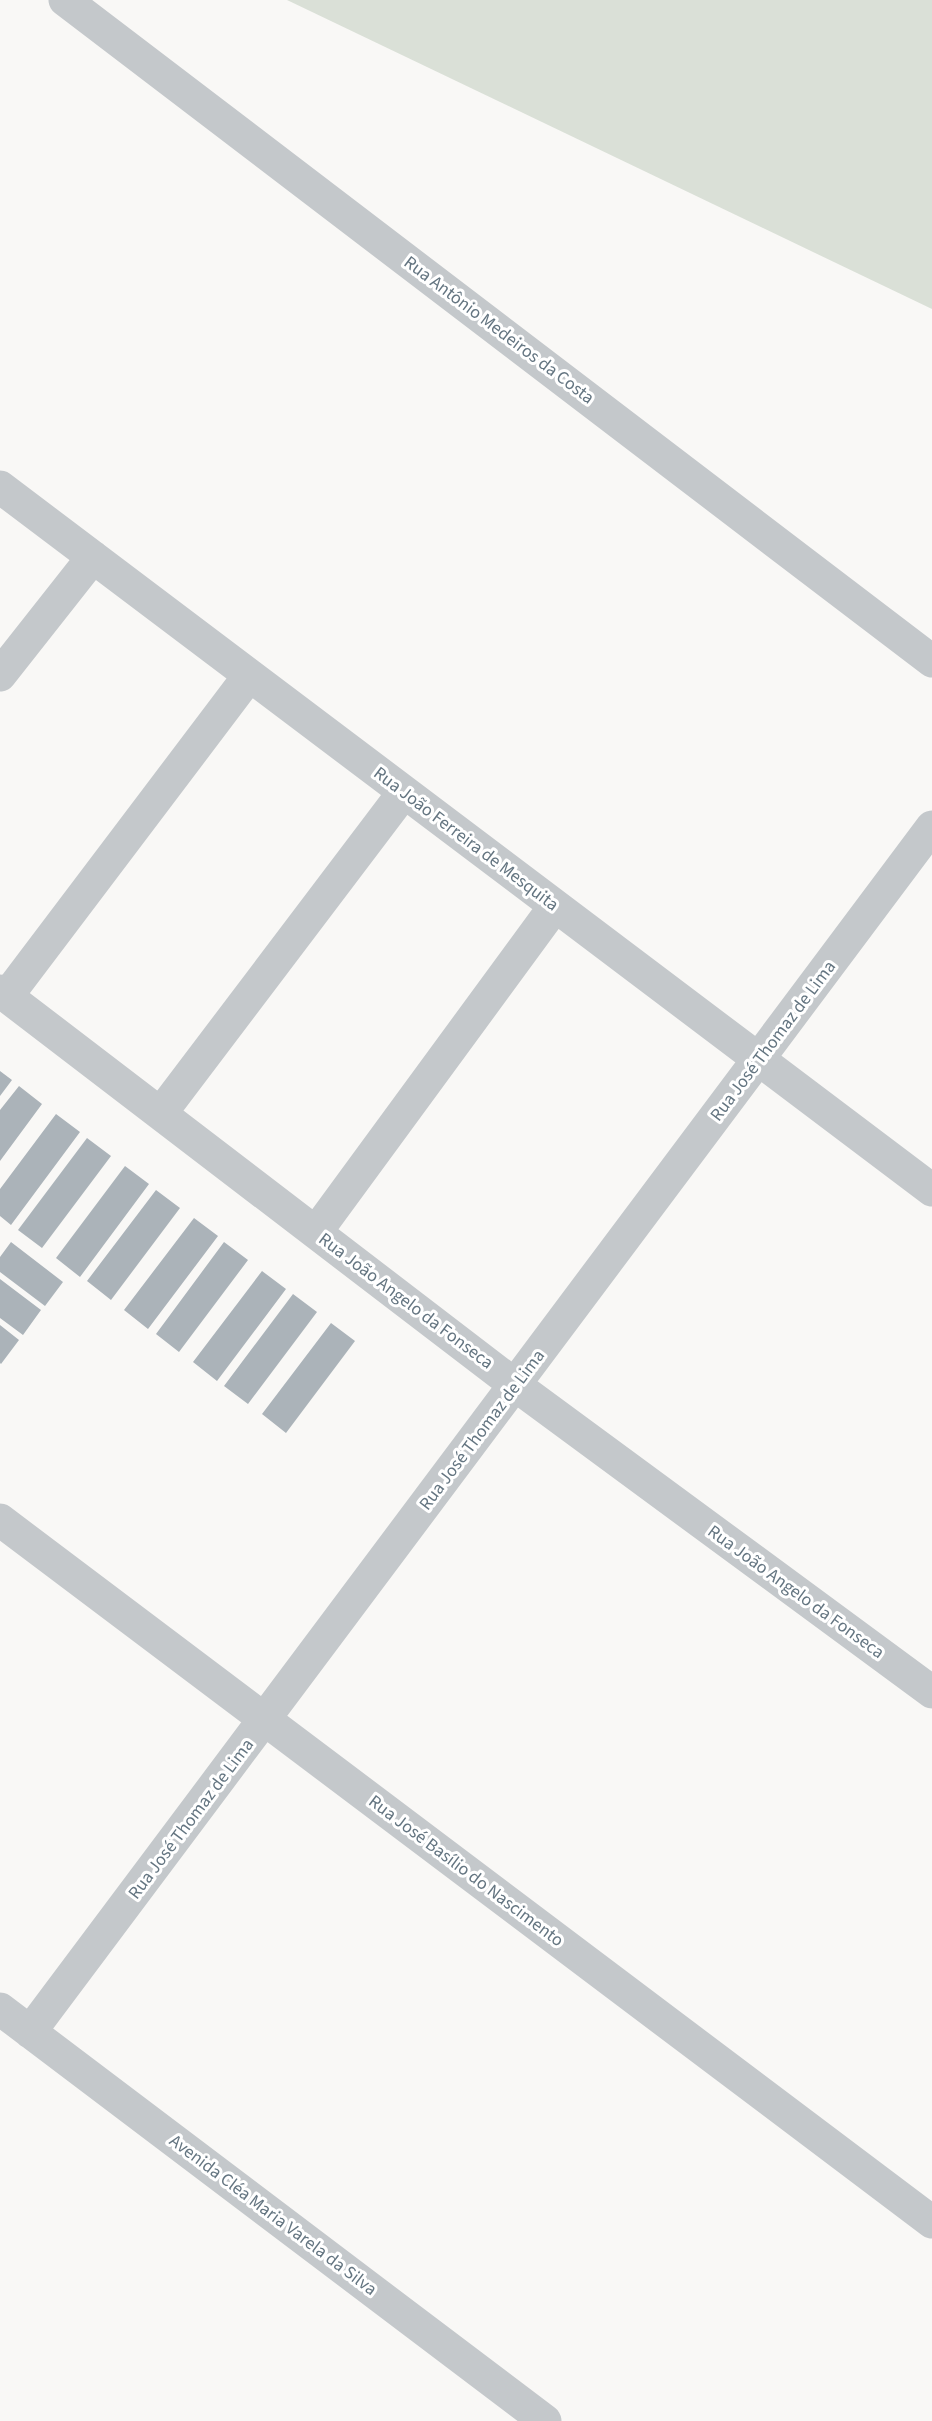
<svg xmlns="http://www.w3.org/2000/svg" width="932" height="2421" font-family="'Source Sans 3',sans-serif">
<rect width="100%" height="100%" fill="#f9f8f6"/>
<path fill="#dae0d7" d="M 287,0 L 932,0 L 932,309 Z"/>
<path fill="#abb3b9" d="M 0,1071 L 12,1080 L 0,1096 Z
M 19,1086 L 42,1104 L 0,1161 L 0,1110 Z
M 56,1114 L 80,1132 L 11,1225 L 0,1216 L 0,1189 Z
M 87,1138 L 111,1156 L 42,1248 L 18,1230 Z
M 125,1166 L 149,1184 L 80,1277 L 56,1258 Z
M 156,1190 L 180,1208 L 111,1300 L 87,1281 Z
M 194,1218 L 218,1236 L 148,1329 L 124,1310 Z
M 11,1242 L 63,1282 L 45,1306 L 0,1272 L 0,1257 Z
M 224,1242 L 248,1260 L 179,1352 L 156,1334 Z
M 262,1271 L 286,1289 L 217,1381 L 193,1362 Z
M 0,1279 L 41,1310 L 23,1335 L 0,1318 Z
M 293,1294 L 317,1312 L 248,1404 L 224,1386 Z
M 331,1323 L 355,1341 L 286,1433 L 262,1414 Z
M 0,1325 L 19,1340 L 1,1364 L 0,1363 Z"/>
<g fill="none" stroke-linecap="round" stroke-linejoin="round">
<path stroke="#c4c8cb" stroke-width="33" d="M 65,0 L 932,661
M 0,487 L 932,1190
M 0,675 L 93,557
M 0,991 L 515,1385 L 932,1692
M 7,996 L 249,676
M 161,1113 L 404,792
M 316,1232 L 555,906
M 0,1520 L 932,2222
M 0,2009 L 545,2421
M 30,2032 L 932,827"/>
</g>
<g text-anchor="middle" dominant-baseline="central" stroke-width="6" stroke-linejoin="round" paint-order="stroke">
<g font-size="18" fill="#647581" stroke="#fff">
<text transform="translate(499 330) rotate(37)">Rua Antônio Medeiros da Costa</text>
<text transform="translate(466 839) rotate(37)">Rua João Ferreira de Mesquita</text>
<text transform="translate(773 1041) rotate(-53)">Rua José Thomaz de Lima</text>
<text transform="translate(406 1301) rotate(37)">Rua João Angelo da Fonseca</text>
<text transform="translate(482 1430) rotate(-53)">Rua José Thomaz de Lima</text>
<text transform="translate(796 1592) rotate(36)">Rua João Angelo da Fonseca</text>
<text transform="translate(191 1819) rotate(-53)">Rua José Thomaz de Lima</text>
<text transform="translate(466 1871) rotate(37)">Rua José Basílio do Nascimento</text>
<text transform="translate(273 2215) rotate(37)">Avenida Cléa Maria Varela da Silva</text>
</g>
</g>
</svg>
